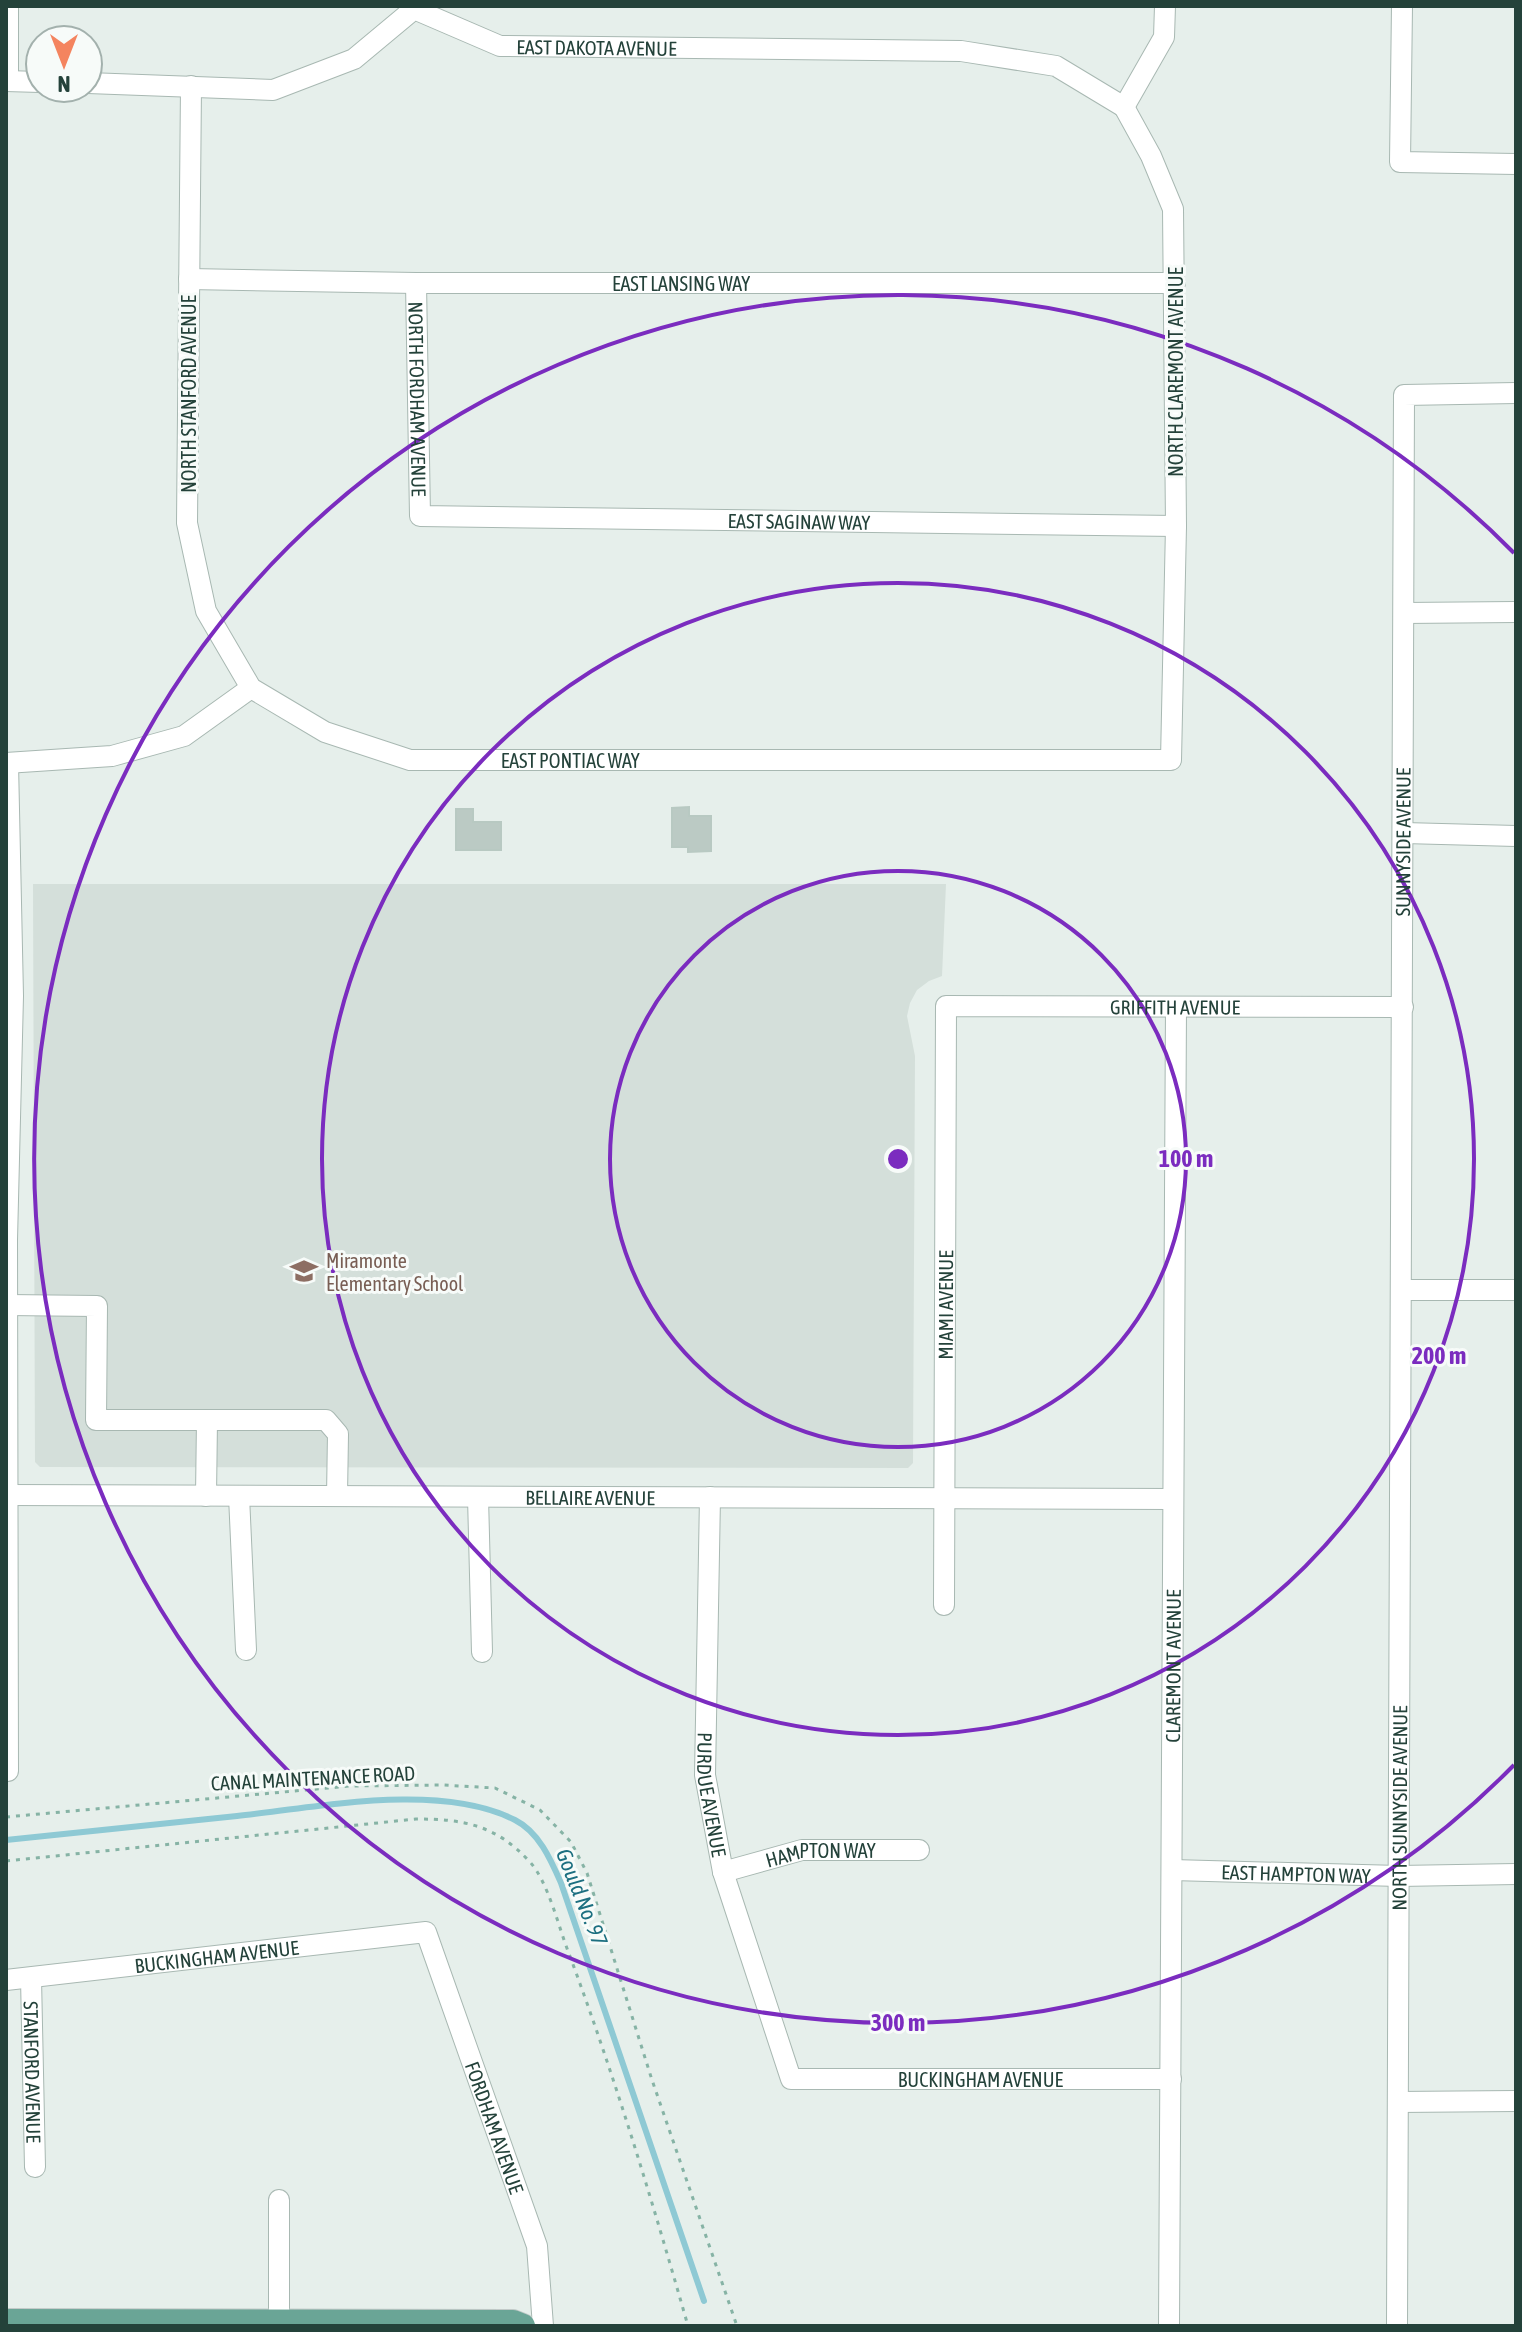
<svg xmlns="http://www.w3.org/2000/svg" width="1522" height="2332" font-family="'Asap Condensed',sans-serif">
<rect width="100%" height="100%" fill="#e6efeb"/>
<path fill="#d4dfda" d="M 33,884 L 946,884 L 942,976 L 929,981 L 917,990 L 910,1003 L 907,1016 L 915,1056 L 913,1463 L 908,1468 L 40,1467 L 35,1462 Z"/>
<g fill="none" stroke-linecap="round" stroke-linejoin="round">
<path stroke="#8ec9d4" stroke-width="6" d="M 6,1840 C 83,1832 160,1824 237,1816 C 319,1807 440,1782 515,1820 C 539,1832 551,1860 561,1883 L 704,2301"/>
</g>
<path fill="#bbcac4" stroke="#b8c9c2" stroke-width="2" d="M 689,807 L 689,816 L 711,816 L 711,851 L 688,852 L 688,847 L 672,847 L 672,808 Z
M 456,809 L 473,809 L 473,822 L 501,822 L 501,850 L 456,850 Z"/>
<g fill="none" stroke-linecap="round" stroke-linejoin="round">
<g stroke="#a8b8b2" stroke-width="22">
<g id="minor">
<path d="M 8,6 L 8,81"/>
<path d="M 1402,6 L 1400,162 L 1516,164"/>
<path d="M 6,81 L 40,82"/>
<path id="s1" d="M 88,83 L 273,90 L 354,59 L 414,9 L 500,46 L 961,51 L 1056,66 L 1124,107"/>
<path id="s2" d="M 191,86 L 187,523 L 206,611 L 251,688 L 325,732 L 410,760 L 1171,760 L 1176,526 L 1173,209 L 1151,156 L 1124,107"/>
<path d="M 1124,107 L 1164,37 L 1165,6"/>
<path id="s3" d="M 189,279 L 416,283 L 1175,283"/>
<path id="s4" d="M 416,283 L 420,516 L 1176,526"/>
<path d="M 1404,613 L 1516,612"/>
<path d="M 6,763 L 112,756 L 184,736 L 251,688"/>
<path d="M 8,763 L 13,996 L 7,1240 L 8,1771"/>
<path d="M 1404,833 L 1516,836"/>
<path d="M 1403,1290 L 1516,1290"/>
<path d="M 7,1305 L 97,1306 L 96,1420 L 326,1420 L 338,1434 L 337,1496"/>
<path id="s5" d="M 6,1495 L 1173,1499"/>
<path d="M 206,1496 L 207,1420"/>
<path d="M 239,1496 L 246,1650"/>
<path d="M 478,1497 L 482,1652"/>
<path id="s6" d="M 710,1497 L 705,1775 L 723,1872 L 791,2079 L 1171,2079"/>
<path id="s7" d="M 944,1605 L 946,1006 L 1403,1007"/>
<path id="s8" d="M 1172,1870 L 1399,1876 L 1516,1874"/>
<path id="s9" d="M 723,1872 L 802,1850 L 919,1850"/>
<path id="s10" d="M 31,1978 L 35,2167"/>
<path id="s11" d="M 6,1980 L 426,1932 L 537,2246 L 543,2326"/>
<path d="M 1398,2102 L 1516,2101"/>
<path d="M 279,2321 L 279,2200"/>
<path id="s12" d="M 1169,2326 L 1176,1007"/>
<path id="s13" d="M 1397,2326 L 1404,395 L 1516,393"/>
</g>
</g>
<g stroke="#c2cac8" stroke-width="26">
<path id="major" d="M 6,2321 L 513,2322 L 523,2326"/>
</g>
<path stroke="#86b3a5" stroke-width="3" stroke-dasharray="4 6" stroke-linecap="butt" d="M 6,1817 L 350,1786 L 443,1785 L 495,1788 L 540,1810 L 571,1842 L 587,1873 L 652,2080 L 737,2326
M 6,1861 L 416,1819 C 464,1819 496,1825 530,1862 C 548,1882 558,1925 568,1951 C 614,2074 652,2200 688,2326"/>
<use href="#minor" stroke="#fff" stroke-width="20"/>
<use href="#major" stroke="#6aa596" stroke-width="24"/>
</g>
<g fill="none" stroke="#7b2cbf" stroke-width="4">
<circle cx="898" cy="1159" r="288"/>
<circle cx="898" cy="1159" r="576"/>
<path d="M1514 1765A864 864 0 1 1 1514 553"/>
</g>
<defs>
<g id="school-bare" transform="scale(2.16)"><path d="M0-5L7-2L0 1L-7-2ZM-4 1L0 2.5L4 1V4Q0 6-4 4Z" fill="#8d6e63" stroke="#f7fbf9" stroke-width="2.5" paint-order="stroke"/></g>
</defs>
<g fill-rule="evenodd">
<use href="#school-bare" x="304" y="1271"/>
</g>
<g text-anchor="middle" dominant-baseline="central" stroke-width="6" stroke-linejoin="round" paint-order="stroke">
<g font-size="20" fill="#24423a" stroke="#f7fbf9">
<text stroke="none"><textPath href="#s1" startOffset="540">EAST DAKOTA AVENUE</textPath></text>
<text stroke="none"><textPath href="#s3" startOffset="492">EAST LANSING WAY</textPath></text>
<text transform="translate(1175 372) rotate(-90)">NORTH CLAREMONT AVENUE</text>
<text transform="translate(188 394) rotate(-90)">NORTH STANFORD AVENUE</text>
<text stroke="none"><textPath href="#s4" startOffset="116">NORTH FORDHAM AVENUE</textPath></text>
<text stroke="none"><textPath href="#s4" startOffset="612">EAST SAGINAW WAY</textPath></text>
<text stroke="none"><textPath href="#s2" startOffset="952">EAST PONTIAC WAY</textPath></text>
<text stroke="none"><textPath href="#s13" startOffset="1484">SUNNYSIDE AVENUE</textPath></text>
<text stroke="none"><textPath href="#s7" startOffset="828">GRIFFITH AVENUE</textPath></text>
<text stroke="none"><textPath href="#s7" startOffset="300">MIAMI AVENUE</textPath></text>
<text stroke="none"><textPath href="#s5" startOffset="584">BELLAIRE AVENUE</textPath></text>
<text stroke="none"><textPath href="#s12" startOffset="660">CLAREMONT AVENUE</textPath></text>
<text transform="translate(313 1778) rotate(-3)">CANAL MAINTENANCE ROAD</text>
<text stroke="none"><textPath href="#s6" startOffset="298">PURDUE AVENUE</textPath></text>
<text stroke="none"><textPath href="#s13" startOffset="518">NORTH SUNNYSIDE AVENUE</textPath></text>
<text stroke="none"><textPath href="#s9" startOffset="100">HAMPTON WAY</textPath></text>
<text stroke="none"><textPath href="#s8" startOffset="124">EAST HAMPTON WAY</textPath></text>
<text stroke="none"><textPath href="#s11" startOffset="212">BUCKINGHAM AVENUE</textPath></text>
<text stroke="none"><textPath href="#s10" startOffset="94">STANFORD AVENUE</textPath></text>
<text stroke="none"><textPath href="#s6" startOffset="784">BUCKINGHAM AVENUE</textPath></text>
<text stroke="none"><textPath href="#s11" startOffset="630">FORDHAM AVENUE</textPath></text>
</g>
<g font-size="20" fill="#785e54" stroke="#f7fbf9" text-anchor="start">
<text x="326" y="1260">Miramonte<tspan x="326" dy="23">Elementary School</tspan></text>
</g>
<g font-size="22" font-style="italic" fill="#1c6f80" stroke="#f7fbf9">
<text transform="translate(582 1897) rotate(68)">Gould No. 97</text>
</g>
</g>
<circle cx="898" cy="1159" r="12" fill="#7b2cbf" stroke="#f7fbf9" stroke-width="4"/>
<g font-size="24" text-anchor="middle" font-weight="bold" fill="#7b2cbf" stroke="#f7fbf9" stroke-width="6" stroke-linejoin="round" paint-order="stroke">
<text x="1186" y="1167">100 m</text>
<text x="1439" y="1364">200 m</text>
<text x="898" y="2031">300 m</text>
</g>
<rect width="1522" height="2332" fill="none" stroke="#24423a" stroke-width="16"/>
<g transform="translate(64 64) rotate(180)"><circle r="38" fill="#f7fbf9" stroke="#a3b1ad" stroke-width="2"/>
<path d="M0-6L14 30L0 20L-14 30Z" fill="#f4845f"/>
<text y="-12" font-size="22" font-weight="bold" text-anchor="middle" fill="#24423a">N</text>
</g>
</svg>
